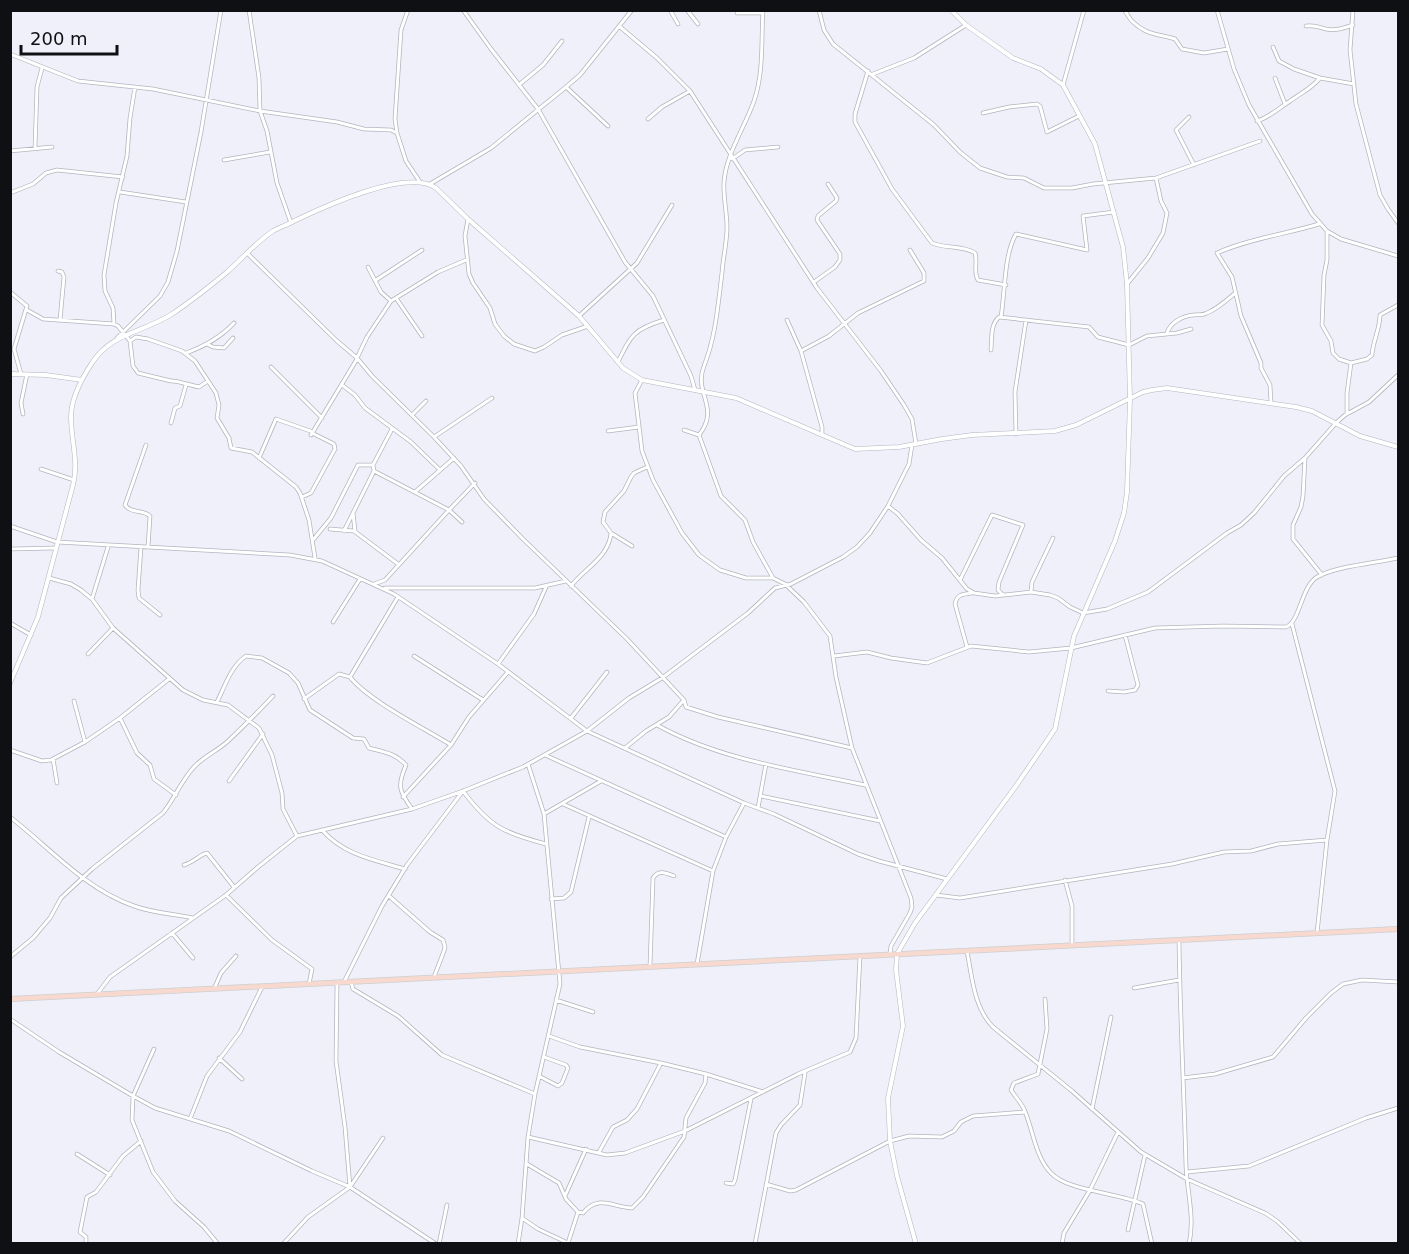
<svg xmlns="http://www.w3.org/2000/svg" width="1409" height="1254" font-family="'DejaVu Sans',sans-serif">
<rect width="100%" height="100%" fill="#eff0fa"/>
<g fill="none" stroke-linecap="round" stroke-linejoin="round">
<g stroke="#b4b4be" stroke-width="4.5">
<path id="minor" d="M 249,10 L 259,78 L 260,111 L 337,122 L 364,129 L 391,130 L 397,133
M 408,10 L 401,30 L 395,119 L 397,133 L 406,161 L 420,182
M 463,10 L 491,49 L 538,109 L 625,262 L 653,296 L 691,376 L 695,390
M 670,10 L 678,24
M 687,10 L 698,24
M 819,10 L 824,30 L 833,44 L 934,125 L 960,152 L 980,168 L 1007,177 L 1024,178 L 1044,188 L 1072,188 L 1093,184 L 1156,178 L 1260,141
M 1124,10 C 1128,14 1129,19 1133,22 C 1146,35 1159,34 1175,39 L 1182,49 L 1204,53 L 1228,49
M 1217,10 L 1234,69 L 1249,105 L 1312,214 L 1327,231 L 1341,239 L 1398,256
M 1353,10 L 1350,50 L 1356,104 L 1380,195 L 1388,209 L 1398,223
M 737,13 L 763,13
M 619,26 L 657,58 L 690,91 L 817,288 L 881,371 L 904,405 L 912,419 L 916,444
M 1306,26 C 1315,25 1318,27 1326,29 C 1336,31 1344,28 1353,25
M 1273,47 L 1279,61 L 1294,69 L 1320,78
M 10,54 L 78,81 L 153,89 L 260,111 L 267,131 L 277,183 L 291,223
M 868,71 L 855,114 L 855,122 L 892,189 L 932,243 C 946,249 963,245 975,253 C 978,262 973,272 978,280 L 1006,285
M 873,74 L 914,58 L 966,25
M 1275,78 L 1285,104
M 520,84 L 543,65 L 562,41
M 1063,85 L 1084,10
M 566,87 L 608,126
M 983,113 L 1009,107 L 1037,104 L 1040,106 L 1047,132 L 1079,116
M 1189,117 L 1176,130 L 1194,165
M 648,119 L 662,107 L 690,91
M 1257,121 C 1270,117 1279,108 1290,101 C 1301,93 1311,89 1320,78 L 1354,84
M 35,148 L 37,87 L 42,68
M 10,151 L 52,147
M 732,159 L 745,150 L 778,147
M 224,160 L 270,152
M 430,184 L 491,148 L 566,87 L 580,75 L 632,10
M 120,192 L 186,202
M 10,193 L 33,184 L 46,173 L 57,170 L 123,177
M 468,219 L 465,236 L 469,274 L 473,283 L 490,308 L 495,324 L 504,336 L 514,344 L 535,351 L 544,347 L 562,335 L 588,326
M 1327,232 L 1327,260 L 1324,275 L 1322,325 L 1331,341 L 1333,353 L 1339,359 L 1351,363
M 247,253 L 337,341 L 357,358 L 372,376 L 434,437 L 461,466 L 484,499 L 523,539 L 627,639 L 684,700 L 686,707 L 718,717 L 852,748
M 368,267 L 381,292 L 391,301
M 58,271 L 62,272 L 64,277 L 60,320
M 376,280 L 422,250
M 814,282 L 835,267 L 840,260 L 840,254 L 817,220 L 818,216 L 836,201 L 837,198 L 828,184
M 1127,284 L 1148,258 L 1163,233 L 1167,213 L 1161,201 L 1156,178
M 10,292 L 27,306 L 14,349 L 21,374
M 396,298 L 422,336
M 27,310 L 43,319 L 114,324 L 118,326 L 130,341 L 133,366 L 138,373 L 171,381 C 176,380 192,386 199,387 L 208,381
M 579,316 L 637,263 L 672,205
M 1001,317 C 1005,293 1004,254 1016,234 L 1087,250 L 1083,216 L 1114,212
M 787,320 L 801,351 L 822,427 L 822,435
M 114,324 L 113,308 L 105,291 L 104,275 L 116,203 L 127,156 L 130,118 L 135,87
M 1167,333 C 1170,323 1182,316 1193,315 C 1199,314 1201,316 1207,313 C 1217,309 1226,301 1234,294
M 117,338 L 160,296 L 168,282 L 177,251 L 201,132 L 221,10
M 130,341 L 136,337 L 148,339 L 182,351 L 195,361 L 216,393 L 219,405 L 217,418 L 229,438 L 231,448 L 252,452 L 296,487 L 300,493 L 309,520 L 315,558
M 207,344 L 213,347 L 224,348 L 233,338
M 991,350 C 992,339 990,325 999,317 L 1089,327 L 1098,337 L 1129,345 L 1147,336 L 1177,333 L 1191,329
M 801,351 L 829,336 L 858,313 L 924,281 L 924,273 L 910,250
M 186,353 C 205,346 220,338 234,323
M 357,358 L 367,337 L 391,301 L 438,272 L 466,260
M 618,362 C 631,335 634,329 664,320
M 271,367 L 322,418
M 642,380 L 635,393 L 642,451 L 653,480 L 682,533 L 699,555 L 720,570 L 746,578 L 773,578 L 785,584 L 804,602 L 830,636 L 836,677 L 852,748 L 911,898 L 912,907 L 910,913 L 891,946 L 890,954
M 342,385 L 355,395 L 365,408 L 411,442 L 439,469
M 1271,403 L 1270,385 L 1261,368 L 1261,363 L 1241,316 L 1232,277 L 1217,253 C 1248,239 1286,234 1319,224
M 1347,413 L 1347,393 L 1351,363 L 1367,359 L 1372,355 C 1373,340 1380,329 1380,315 L 1398,305
M 23,414 L 21,403 L 27,374
M 412,415 L 426,401
M 171,423 L 175,408 L 180,406 L 186,385
M 684,430 L 699,435 L 721,496 L 745,520 L 753,542 L 773,578
M 608,431 L 639,427
M 1016,434 L 1015,392 L 1026,320
M 311,435 L 357,359
M 699,435 C 721,407 693,394 704,366 C 716,336 718,304 722,273 C 723,257 727,243 727,227 C 727,212 723,197 724,182 C 726,154 745,127 754,101 C 764,72 761,41 763,10
M 434,437 L 492,398
M 146,445 L 125,505 C 131,514 143,509 150,516 L 148,547
M 259,458 L 276,419 L 313,432
M 1305,458 L 1303,496 L 1301,507 L 1293,525 L 1293,539 L 1322,575
M 373,465 L 392,429
M 41,469 L 74,480
M 374,471 L 449,510 L 385,580 L 374,584
M 415,492 L 454,458
M 302,497 L 311,493 L 335,449 L 334,444 L 312,433
M 888,506 L 898,514 L 921,540 L 942,558 L 967,589 L 974,593 L 995,596 L 1031,592 L 1050,595 L 1058,598 L 1070,607 L 1083,613 L 1107,609 L 1148,592 L 1227,533 L 1241,525 L 1254,513 L 1284,476 L 1305,458 L 1336,423 L 1345,415 L 1369,402 L 1398,375
M 353,513 L 355,531
M 462,522 L 449,510 L 475,483
M 10,526 L 57,542 L 290,555 L 322,561 L 394,594 L 498,664 L 587,731 L 744,803 L 774,814 L 858,854 L 879,861 L 947,879
M 330,529 L 354,531 L 398,564
M 611,533 L 632,546
M 313,540 L 331,518 L 358,465 L 373,465 L 374,471 L 344,531
M 141,547 L 138,590 L 139,598 L 160,615
M 10,549 L 56,548
M 49,578 L 71,584 L 81,590 L 92,599 L 113,628 L 183,690 L 203,700 L 228,705 L 259,728 L 272,755 L 282,793 L 283,809 L 297,836
M 960,580 L 992,515 L 1023,525 L 999,582 L 998,590 L 1003,595
M 571,586 C 585,568 609,557 611,533 L 603,522 L 605,512 L 624,491 L 631,477 L 634,473 L 647,467
M 385,588 L 535,588 L 566,581
M 1031,592 L 1032,582 L 1053,538
M 398,597 L 350,677 C 369,701 424,728 451,745
M 92,599 L 108,547
M 333,622 L 360,579
M 10,623 L 31,635
M 1292,624 L 1335,791 L 1327,840 L 1317,933
M 967,647 L 955,604 C 957,594 963,594 972,593
M 88,654 L 113,628
M 414,656 L 483,700
M 834,656 L 867,652 L 891,658 L 927,663 L 971,646 L 1029,652 L 1071,648 L 1155,628 L 1223,626 L 1286,627 C 1300,622 1301,587 1317,577 C 1336,566 1376,563 1398,558
M 498,664 L 534,614 L 546,587
M 1108,691 L 1124,692 L 1135,690 L 1138,685 L 1125,635
M 304,699 L 339,674 L 350,677
M 74,701 L 85,742
M 217,702 C 225,686 231,666 246,656 L 262,658 L 289,673 L 298,683 L 310,710 L 353,738 L 364,739 L 369,748 C 384,752 395,753 406,765 C 397,786 399,791 412,809
M 120,718 L 137,753 L 150,765 L 154,779 L 176,795
M 571,718 L 607,672
M 657,725 C 720,760 795,770 865,785
M 625,748 L 646,731 L 669,717 L 683,701
M 10,750 L 42,761 L 51,760 L 85,742 L 120,718 L 169,679
M 545,755 L 726,837
M 53,759 L 57,783
M 229,781 L 263,734
M 761,796 L 880,821
M 403,797 L 451,745 L 469,717 L 508,672
M 563,804 L 713,871
M 758,808 L 766,764
M 544,814 L 601,781
M 10,817 C 50,848 85,889 134,906 C 153,913 174,914 193,918
M 322,830 C 344,855 374,860 405,869
M 184,865 C 194,862 201,854 207,853 L 234,887
M 1065,880 L 1072,906 L 1072,945
M 226,895 L 272,940 L 312,969 L 309,984
M 936,895 L 960,898 L 1172,864 L 1224,852 L 1251,851 L 1278,844 L 1327,840
M 389,896 L 430,932 L 443,940 L 445,947 L 444,951 L 434,977
M 551,899 L 564,898 L 571,892 L 589,817
M 172,933 L 193,958
M 1179,940 C 1180,1015 1184,1090 1186,1166 C 1187,1191 1195,1218 1189,1244
M 967,951 C 972,977 974,1008 993,1027 L 1072,1091 L 1141,1152 L 1187,1179 L 1265,1213 L 1277,1221 L 1301,1244
M 10,957 L 33,938 L 50,918 L 61,898 L 92,869 L 163,813 C 175,798 181,781 194,767 C 204,756 217,751 227,742 C 243,727 258,712 273,696
M 697,964 L 713,871 L 726,837 L 744,803
M 650,966 L 653,878 C 659,869 666,873 674,876
M 344,982 L 382,906 L 407,865 L 463,791 C 490,827 504,833 546,844
M 351,982 L 353,989 L 398,1016 L 442,1055 L 535,1094
M 337,983 L 336,1061 L 345,1127 L 350,1187
M 1134,988 L 1179,980
M 214,989 L 221,973 L 236,956
M 97,994 L 110,977 L 226,895 L 258,867 L 297,836 L 412,809 L 463,791 L 523,767 L 587,731 L 629,698 L 662,678 L 748,613 L 775,588 L 791,584 L 843,557 L 857,547 L 870,533 L 888,506 L 909,464 L 912,445
M 1045,999 L 1047,1029 L 1038,1074 L 1014,1083 L 1011,1090 C 1015,1096 1021,1103 1024,1109 C 1033,1129 1035,1157 1051,1173 C 1067,1191 1120,1193 1143,1204 L 1152,1244
M 556,1000 L 593,1012
M 10,1019 L 59,1052 L 133,1096 L 155,1108 L 229,1131 L 312,1171 L 350,1187 L 436,1244
M 549,1036 L 580,1047 L 661,1063 L 706,1074 L 763,1092
M 154,1049 L 133,1096 L 132,1120 L 153,1172 L 175,1201 L 204,1227 L 218,1244
M 219,1058 L 242,1079
M 539,1076 L 558,1086 L 562,1083 L 568,1068 L 566,1065 L 544,1057
M 1183,1078 L 1215,1074 L 1273,1057 L 1306,1018 L 1331,993 L 1343,984 L 1362,980 L 1398,982
M 1092,1109 L 1111,1017
M 190,1119 L 207,1076 L 240,1032 L 262,987
M 528,1137 L 607,1155 L 625,1153 L 685,1131 L 798,1074 L 850,1052 L 856,1038 L 860,956
M 599,1152 L 613,1127 L 627,1120 L 637,1109 L 661,1063
M 77,1154 L 110,1175
M 527,1164 L 559,1183 L 566,1199 L 578,1212
M 1187,1172 L 1249,1166 L 1366,1118 L 1398,1108
M 726,1183 L 733,1184 L 735,1180 L 751,1099
M 766,1184 L 790,1191 L 796,1190 L 890,1141 L 909,1136 L 942,1137 L 954,1131 L 961,1122 L 973,1116 L 1025,1112
M 565,1196 L 586,1149
M 578,1212 L 583,1213 C 598,1194 612,1207 632,1208 L 643,1197 L 684,1137 L 686,1118 L 705,1083 L 706,1074
M 522,1218 L 538,1229 L 568,1243 L 578,1212
M 1128,1230 L 1145,1155
M 86,1244 L 86,1237 L 80,1232 L 87,1197 L 96,1192 L 123,1156 L 141,1141
M 283,1244 L 308,1217 L 350,1187 L 383,1138
M 439,1244 L 447,1205
M 518,1244 L 522,1218 L 528,1137 L 535,1094 L 560,984 L 544,814 L 528,764
M 755,1244 L 776,1133 L 781,1125 L 800,1105 L 805,1073
M 1062,1244 L 1064,1233 L 1090,1190 L 1118,1132"/>
</g>
<g stroke="#b4b4be" stroke-width="5">
<path id="tertiary" d="M 10,374 L 46,375 L 82,380
M 10,683 L 38,617 L 73,485 C 79,462 71,440 71,417 C 71,399 82,378 92,363 C 111,333 144,332 172,314 C 190,302 209,287 226,273 C 242,259 256,242 273,231 C 280,227 287,225 294,221 C 323,207 407,168 436,188 L 468,219 L 579,316 L 623,368 L 642,380 L 736,398 L 855,449 L 899,447 L 942,439 L 972,435 L 1055,431 L 1076,425 L 1143,392 L 1152,390 L 1167,388 L 1296,407 L 1312,411 L 1360,436 L 1398,447
M 916,1244 L 897,1176 L 890,1141 L 888,1098 L 903,1026 L 896,970 L 897,954 L 915,923 L 1016,786 L 1055,729 L 1074,636 L 1115,541 L 1124,513 L 1127,492 L 1130,399 L 1127,284 L 1123,247 L 1095,144 L 1063,85 L 1041,69 L 1013,58 L 966,25 L 951,10"/>
</g>
<g stroke="#cfcfd0" stroke-width="6">
<path id="primary" d="M 10,999 L 1398,929"/>
</g>
<use href="#minor" stroke="#fff" stroke-width="3"/>
<use href="#tertiary" stroke="#fff" stroke-width="4"/>
<use href="#primary" stroke="#f7d9cf" stroke-width="4.5"/>
</g>
<rect width="1409" height="1254" fill="none" stroke="#0f1013" stroke-width="24"/>
<path d="M21 45v9h96v-9" fill="none" stroke="#0f1013" stroke-width="3"/>
<text x="30" y="45" font-size="18" fill="#0f1013" stroke="#eff0fa" stroke-width="4.5" paint-order="stroke">200 m</text>
</svg>
